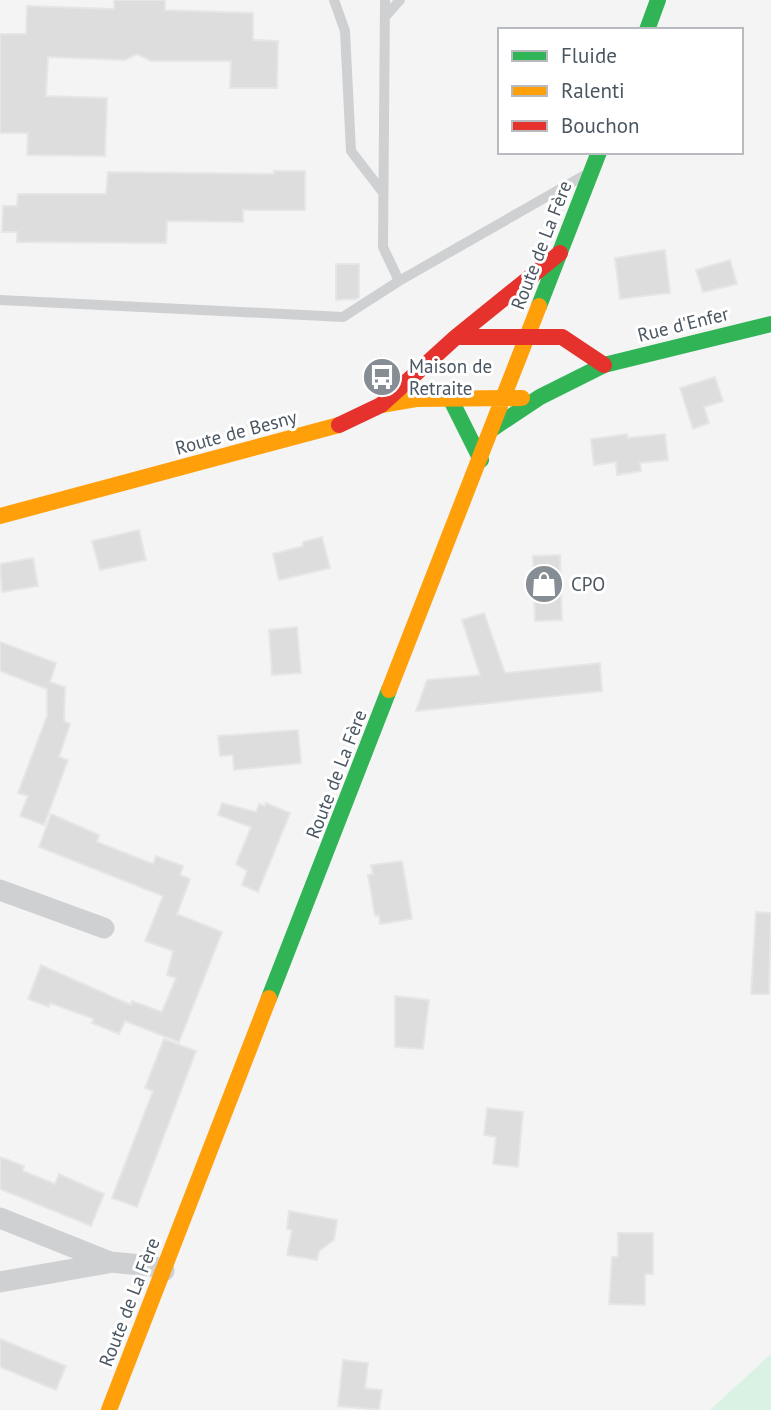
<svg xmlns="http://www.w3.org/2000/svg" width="771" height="1410" font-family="'PT Sans',sans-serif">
<rect width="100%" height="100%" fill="#f4f4f4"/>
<path fill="#d9f2e3" d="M 771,1354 L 771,1410 L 710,1410 Z"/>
<path fill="#ddddde" stroke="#e5e6e7" stroke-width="2" d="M 114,0 L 165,0 L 165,10 L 253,13 L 253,40 L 278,41 L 277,88 L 230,88 L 231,61 L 151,61 L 137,54 L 125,60 L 48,57 L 46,96 L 107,98 L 105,156 L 27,155 L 28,133 L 0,133 L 0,34 L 26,34 L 27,6 L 114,9 Z
M 274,171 L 305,171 L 305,210 L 243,210 L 243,222 L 167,221 L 166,243 L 17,242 L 17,232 L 2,232 L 3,206 L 17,206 L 18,194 L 106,194 L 108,172 L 274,174 Z
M 665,250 L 670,293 L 620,299 L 615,258 Z
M 730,260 L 737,284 L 703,292 L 696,270 Z
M 336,264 L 359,264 L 359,297 L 356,299 L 336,300 Z
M 715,377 L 723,401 L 704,407 L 709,423 L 693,429 L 680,388 Z
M 627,434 L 628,438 L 665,434 L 668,460 L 640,463 L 641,471 L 617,475 L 616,462 L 594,465 L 591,439 Z
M 139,530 L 146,560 L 100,570 L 92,541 Z
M 322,537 L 330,568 L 279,580 L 273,554 L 303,546 L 303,542 Z
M 560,555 L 562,620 L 535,621 L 533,556 Z
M 33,558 L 38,586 L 2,592 L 0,564 Z
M 484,613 L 505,673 L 600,663 L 602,691 L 416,711 L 427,680 L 480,675 L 462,620 Z
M 297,627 L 301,673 L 272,675 L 269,630 Z
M 0,642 L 56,663 L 50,682 L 65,687 L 64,721 L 70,724 L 59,757 L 68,760 L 44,825 L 20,816 L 28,796 L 18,793 L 47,716 L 47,689 L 0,671 Z
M 298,730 L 301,763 L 234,770 L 233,755 L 220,756 L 218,736 Z
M 222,803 L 256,812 L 259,804 L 265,806 L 266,803 L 290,813 L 258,892 L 242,885 L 247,871 L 236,864 L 251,827 L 218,815 Z
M 51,814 L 99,835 L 97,842 L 153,864 L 156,856 L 183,866 L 180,875 L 190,879 L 177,914 L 222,932 L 179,1042 L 125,1021 L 119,1034 L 92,1023 L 94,1019 L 50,1003 L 49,1007 L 28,999 L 41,965 L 131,1005 L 132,1001 L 162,1012 L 176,978 L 167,975 L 173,951 L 145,941 L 163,896 L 39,847 Z
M 402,861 L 412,919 L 380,924 L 379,915 L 375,916 L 368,875 L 373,874 L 371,865 Z
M 756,912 L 771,913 L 769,994 L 751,994 Z
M 395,996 L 429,1000 L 423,1049 L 395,1047 Z
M 164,1039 L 196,1051 L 137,1207 L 112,1198 L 153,1091 L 145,1088 Z
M 487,1108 L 523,1112 L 518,1167 L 493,1164 L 496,1137 L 484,1135 Z
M 0,1157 L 24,1166 L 23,1171 L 55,1184 L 59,1174 L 104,1194 L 91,1226 L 0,1189 Z
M 289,1211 L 337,1220 L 334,1240 L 319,1251 L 317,1260 L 287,1255 L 292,1230 L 287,1229 Z
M 618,1233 L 653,1233 L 653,1274 L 645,1274 L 645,1305 L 609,1304 L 612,1257 L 618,1257 Z
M 0,1339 L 66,1366 L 56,1390 L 0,1367 Z
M 343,1360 L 368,1363 L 365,1388 L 382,1390 L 379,1410 L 338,1406 Z"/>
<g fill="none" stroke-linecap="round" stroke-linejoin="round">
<path stroke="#ced0d2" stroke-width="10" d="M 334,0 L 345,31 L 351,151 L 381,190
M 385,0 L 383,247 L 399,281 L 583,176
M 385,17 L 400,0
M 0,300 L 343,317 L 399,281"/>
<path stroke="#ced0d2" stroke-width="21" d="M 0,890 L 104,928
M 0,1218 L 110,1262 L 152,1266 L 164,1271
M 0,1282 L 108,1263"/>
<path stroke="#30b455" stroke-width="16" d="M 647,30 L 658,0
M 539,306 L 599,152
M 450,398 L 481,460
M 492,429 L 540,397 L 604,365 L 771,324
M 269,998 L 389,690"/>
<path stroke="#ff9f0a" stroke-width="16" d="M 381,405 L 416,399 L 522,398
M 0,516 L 339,425
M 389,690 L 539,306
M 109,1410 L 269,998"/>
<path stroke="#e5322d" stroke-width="16" d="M 456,337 L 562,337 L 604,365
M 339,425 L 381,405 L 456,337 L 560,253"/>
</g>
<defs>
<g id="bus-disc" transform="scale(2.0125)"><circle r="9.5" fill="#868d94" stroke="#fff"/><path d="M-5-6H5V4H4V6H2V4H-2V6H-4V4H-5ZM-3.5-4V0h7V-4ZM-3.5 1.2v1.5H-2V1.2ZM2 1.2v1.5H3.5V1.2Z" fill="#fff"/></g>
<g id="shop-disc" transform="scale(2.0125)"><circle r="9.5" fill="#868d94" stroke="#fff"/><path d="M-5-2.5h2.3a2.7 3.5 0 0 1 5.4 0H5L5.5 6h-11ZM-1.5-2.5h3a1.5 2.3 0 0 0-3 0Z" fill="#fff"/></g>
</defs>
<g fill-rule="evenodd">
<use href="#bus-disc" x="382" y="377"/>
<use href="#shop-disc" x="544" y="584"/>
</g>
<g text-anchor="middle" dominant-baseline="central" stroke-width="6" stroke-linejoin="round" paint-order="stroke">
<g font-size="19" fill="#4a5661" stroke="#fff">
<text transform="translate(541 245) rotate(-69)">Route de La Fère</text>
<text transform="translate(683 324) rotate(-14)">Rue d'Enfer</text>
<text transform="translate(236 432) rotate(-15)">Route de Besny</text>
<text transform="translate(336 774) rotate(-69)">Route de La Fère</text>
<text transform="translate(129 1302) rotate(-69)">Route de La Fère</text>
</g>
<g font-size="19" fill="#4a5661" stroke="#fff" text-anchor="start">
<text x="409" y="366">Maison de<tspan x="409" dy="22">Retraite</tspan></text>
<text x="571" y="584">CPO</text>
</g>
</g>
<rect x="498" y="28" width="245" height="126" fill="#ffffff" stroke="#b7bbc0" stroke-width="2"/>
<rect x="512" y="51" width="35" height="10" fill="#30b455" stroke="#b7bbc0" stroke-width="2"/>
<text x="561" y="63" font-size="21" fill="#4a5661">Fluide</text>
<rect x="512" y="86" width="35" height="10" fill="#ff9f0a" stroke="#b7bbc0" stroke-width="2"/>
<text x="561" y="98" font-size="21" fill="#4a5661">Ralenti</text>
<rect x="512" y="121" width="35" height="10" fill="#e5322d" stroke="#b7bbc0" stroke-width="2"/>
<text x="561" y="133" font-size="21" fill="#4a5661">Bouchon</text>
</svg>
